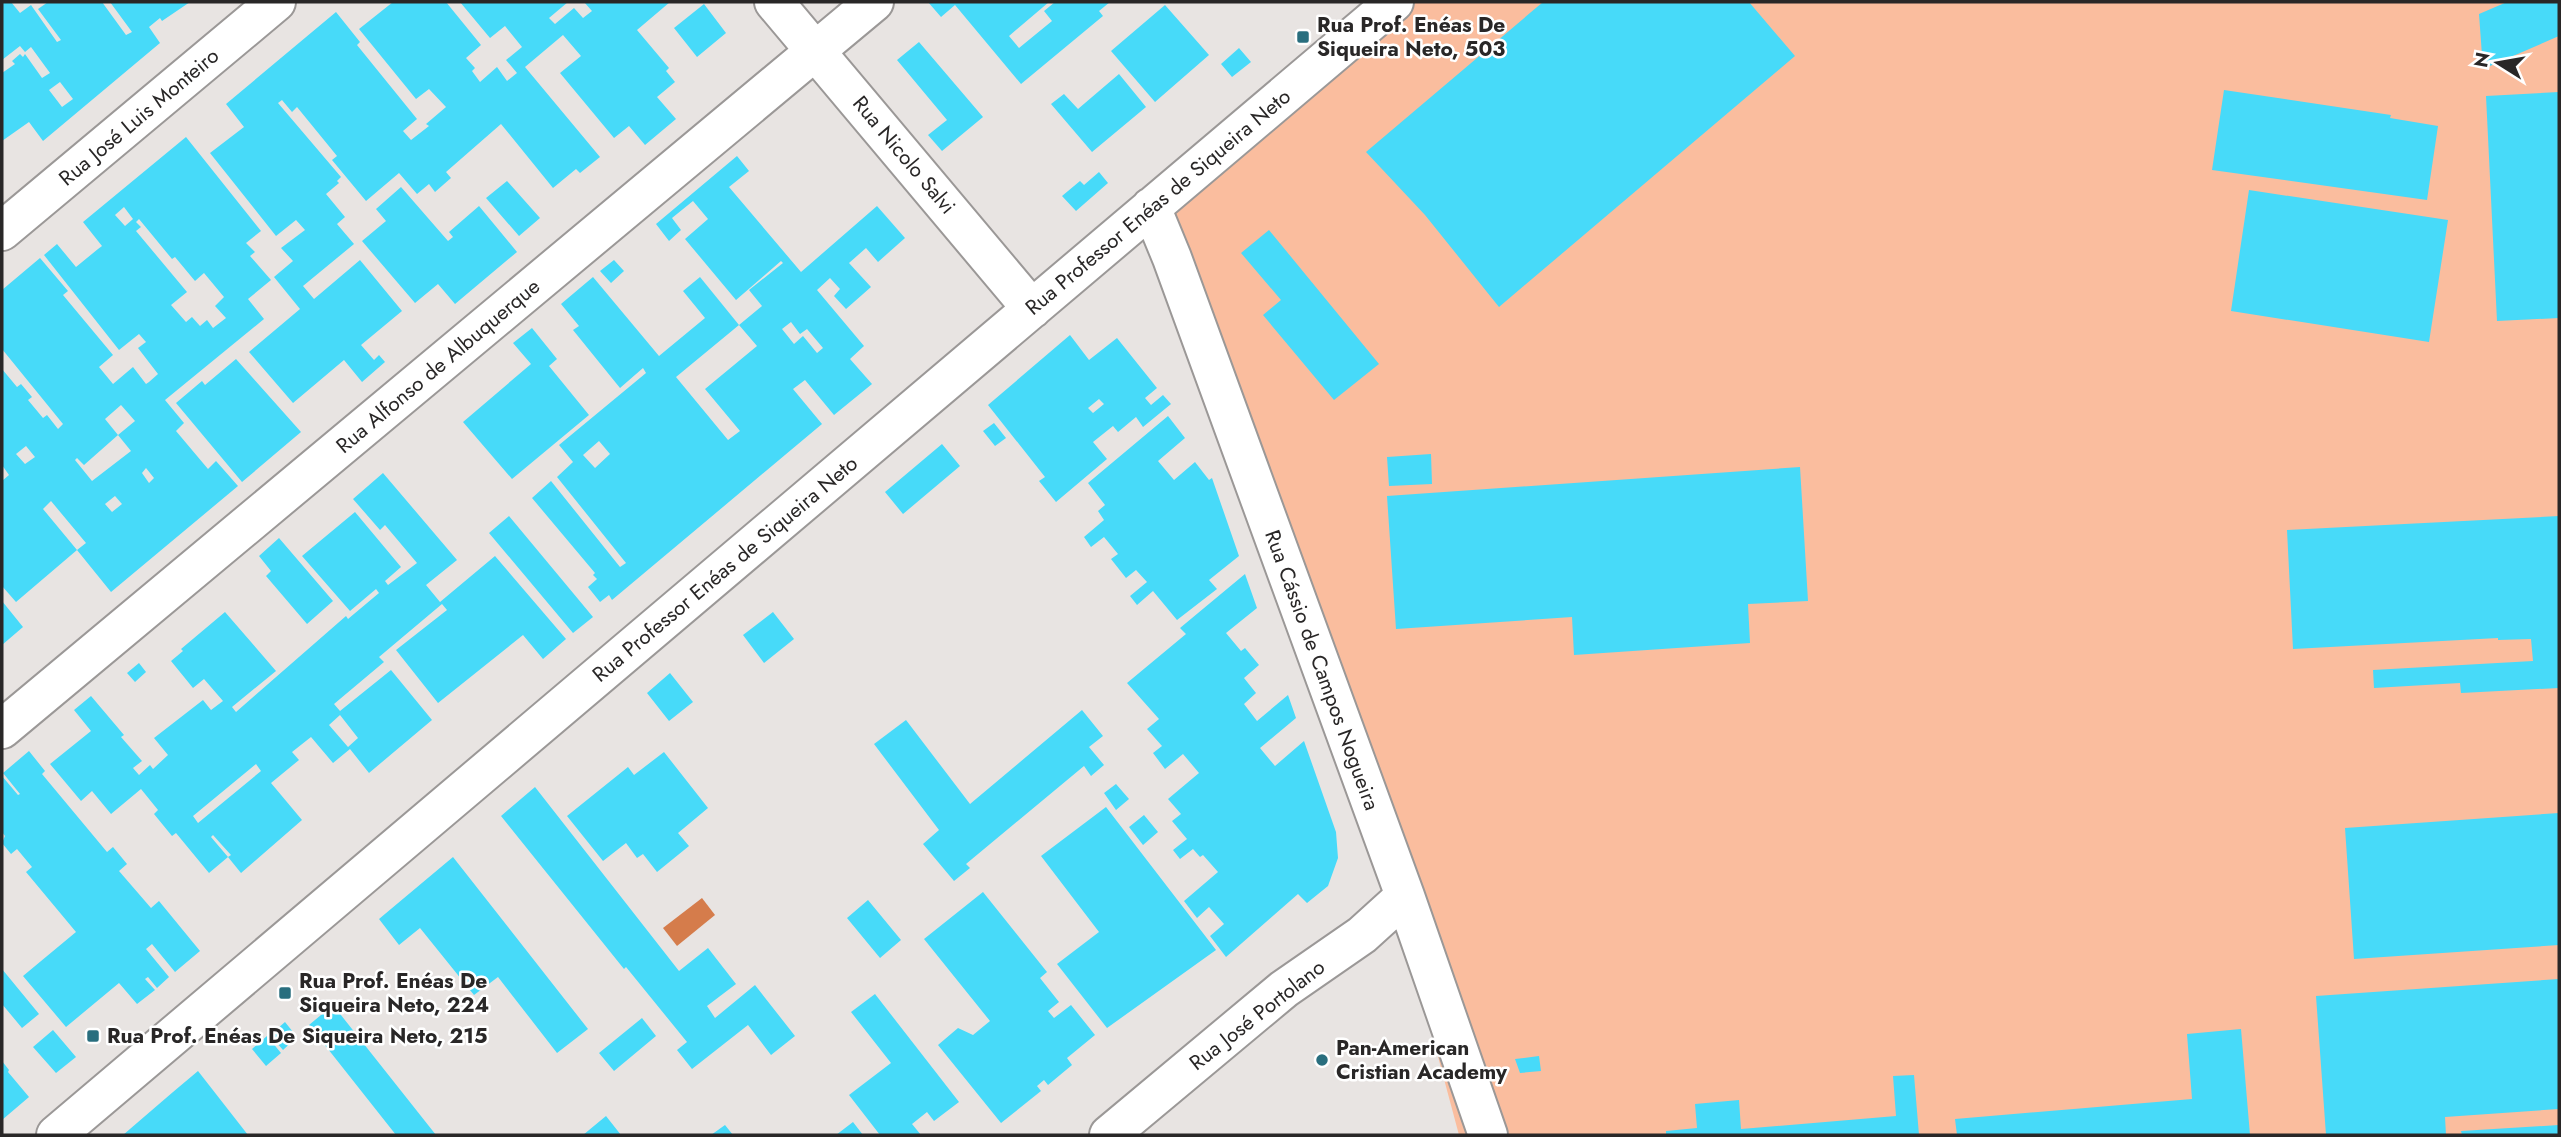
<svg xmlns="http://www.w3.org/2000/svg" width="2561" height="1137" font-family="Jost,sans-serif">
<rect width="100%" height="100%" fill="#e8e4e2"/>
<path fill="#fabd9e" d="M 1413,2 L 2559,2 L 2559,1135 L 1495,1135 L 1171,215 Z
M 1403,926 L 1483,1135 L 1459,1135 Z"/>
<path fill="#d57c4b" d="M 702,898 L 715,915 L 677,946 L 663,928 Z"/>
<path fill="#47daf9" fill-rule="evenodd" d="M 2,2 L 11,2 L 20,13 L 31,5 L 57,42 L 61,40 L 38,9 L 48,2 L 102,2 L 126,35 L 132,32 L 110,2 L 190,2 L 162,21 L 160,18 L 149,27 L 160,43 L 43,141 L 29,122 L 2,141 L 2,73 L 15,64 L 12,61 L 20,54 L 23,57 L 25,54 L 42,78 L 50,73 L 31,47 L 25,52 L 20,46 L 2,60 ZM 60,82 L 73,99 L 62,107 L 49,90 Z
M 393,2 L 446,2 L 481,45 L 466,58 L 475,68 L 472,71 L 480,82 L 497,67 L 507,81 L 517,73 L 506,60 L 522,47 L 505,26 L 490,38 L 460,2 L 568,2 L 549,18 L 555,24 L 574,8 L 583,18 L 592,11 L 584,2 L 670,2 L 637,30 L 669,68 L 666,71 L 675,82 L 657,97 L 676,119 L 645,145 L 629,126 L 614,138 L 560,73 L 581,56 L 563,35 L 525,67 L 600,157 L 580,173 L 576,169 L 553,188 L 501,124 L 446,172 L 451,178 L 435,192 L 429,184 L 417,194 L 399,173 L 366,201 L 332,160 L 337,156 L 297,107 L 292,112 L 282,100 L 278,103 L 341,177 L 337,181 L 339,183 L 326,194 L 345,217 L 337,224 L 354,244 L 303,286 L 314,299 L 360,260 L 402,311 L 361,345 L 374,360 L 379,355 L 385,362 L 362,382 L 344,360 L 293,403 L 249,352 L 300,309 L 274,277 L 293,261 L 281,248 L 305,230 L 296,220 L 276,236 L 210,153 L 244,127 L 226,104 L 336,12 L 360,42 L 357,45 L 417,119 L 403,131 L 411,140 L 429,126 L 426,124 L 446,107 L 429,89 L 416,99 L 359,29 Z
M 928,2 L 1049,2 L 1009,36 L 1019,48 L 1052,21 L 1044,11 L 1055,2 L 1110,2 L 1099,11 L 1103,16 L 1021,84 L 955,5 L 941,17 Z
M 1543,2 L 1749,2 L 1795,56 L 1499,307 L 1425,215 L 1366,152 Z
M 2507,2 L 2559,2 L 2559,36 L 2483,69 L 2479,14 Z
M 704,4 L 726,33 L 697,57 L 674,28 Z
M 1165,5 L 1209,55 L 1155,102 L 1111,51 Z
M 919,42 L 983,117 L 942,151 L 928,135 L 947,120 L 897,60 Z
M 1239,48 L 1251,62 L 1232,77 L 1221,64 Z
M 1119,74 L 1146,107 L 1092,152 L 1051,104 L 1064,94 L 1078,109 Z
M 2224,90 L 2391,115 L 2390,118 L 2438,126 L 2427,200 L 2212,170 Z
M 2559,92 L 2559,318 L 2497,321 L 2486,96 Z
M 186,137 L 261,231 L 246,243 L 255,252 L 250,256 L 271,280 L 248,299 L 264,319 L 165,400 L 184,423 L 176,431 L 208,469 L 216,461 L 238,486 L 111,592 L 77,550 L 16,602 L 2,586 L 2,481 L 9,475 L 2,465 L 2,369 L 17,387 L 21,384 L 32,397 L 28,400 L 43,418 L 47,415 L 58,429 L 63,424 L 2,349 L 2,290 L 40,258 L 68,291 L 63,295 L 113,355 L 99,367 L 113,384 L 133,367 L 146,384 L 149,382 L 158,374 L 138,348 L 146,342 L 139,334 L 119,350 L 44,255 L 57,244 L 76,267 L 98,249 L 102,246 L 83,222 ZM 124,207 L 133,219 L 125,226 L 115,215 ZM 139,219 L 172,259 L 175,257 L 195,281 L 204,273 L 224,297 L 215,306 L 226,318 L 213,328 L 207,320 L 200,326 L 192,317 L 186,322 L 171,305 L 187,292 L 136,231 L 141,227 L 136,222 ZM 121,405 L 135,421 L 118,435 L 131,451 L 92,481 L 75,460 L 77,458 L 84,465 L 118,435 L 105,419 ZM 26,446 L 35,457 L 25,464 L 16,454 ZM 146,468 L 154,478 L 149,483 L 142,473 ZM 115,496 L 122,504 L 112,512 L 105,504 ZM 51,501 L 86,543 L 77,550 L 43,509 Z
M 737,156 L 749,171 L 729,187 L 801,272 L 877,206 L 905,238 L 878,262 L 866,248 L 849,263 L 871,287 L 846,309 L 834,296 L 840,289 L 830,278 L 817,290 L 864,346 L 850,359 L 872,384 L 834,415 L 805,380 L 793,389 L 822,424 L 612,600 L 609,595 L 600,602 L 588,587 L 597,579 L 593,575 L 595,573 L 532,498 L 551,481 L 620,567 L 626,563 L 557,477 L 573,462 L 559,445 L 646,373 L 643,368 L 620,388 L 573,330 L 579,326 L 561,304 L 593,277 L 659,356 L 705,318 L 683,291 L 700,277 L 739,325 L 676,377 L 728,440 L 740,431 L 705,389 L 757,346 L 739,325 L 762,306 L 749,290 L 783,263 L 781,261 L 736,300 L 685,239 L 708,219 L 693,201 L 672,218 L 681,230 L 669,241 L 656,224 ZM 791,322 L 800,334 L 807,329 L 823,348 L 817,353 L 803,336 L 794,344 L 782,329 ZM 599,441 L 610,454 L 595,468 L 583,455 Z
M 1099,172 L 1108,183 L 1076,211 L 1062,196 L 1080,181 L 1084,185 Z
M 507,181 L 540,218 L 519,236 L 486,198 Z
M 401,187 L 448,241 L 453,237 L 449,232 L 479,206 L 517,252 L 455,304 L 438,284 L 415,303 L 362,241 L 386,221 L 376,209 Z
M 2249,190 L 2448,220 L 2429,342 L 2231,311 Z
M 1269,230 L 1379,364 L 1334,400 L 1263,315 L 1281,300 L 1241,253 Z
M 614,260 L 624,271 L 611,283 L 600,271 Z
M 532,328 L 557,359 L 549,366 L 589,415 L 512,479 L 463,422 L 531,364 L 513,343 Z
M 1070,335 L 1089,360 L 1117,338 L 1157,388 L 1145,398 L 1151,405 L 1163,395 L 1171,404 L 1143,427 L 1136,417 L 1118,432 L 1113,426 L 1093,442 L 1107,459 L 1056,502 L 1039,481 L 1045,477 L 988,405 ZM 1099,399 L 1104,404 L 1093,413 L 1088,408 Z
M 236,359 L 301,432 L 242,482 L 176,403 L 202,381 L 205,385 Z
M 1168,416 L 1185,438 L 1158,461 L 1174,480 L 1195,462 L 1209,480 L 1212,478 L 1239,556 L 1209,580 L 1217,589 L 1177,620 L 1153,591 L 1137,605 L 1130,596 L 1147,582 L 1136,570 L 1126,578 L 1111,559 L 1118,554 L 1104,537 L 1091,547 L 1084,537 L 1104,520 L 1098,511 L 1105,505 L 1088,483 Z
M 994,423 L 1006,438 L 995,446 L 983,431 Z
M 942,444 L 960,466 L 903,514 L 885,492 Z
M 1431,454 L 1432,484 L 1389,486 L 1387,457 Z
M 1800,467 L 1808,601 L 1748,604 L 1750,643 L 1574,655 L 1572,617 L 1396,629 L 1387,496 Z
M 383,473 L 457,560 L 426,585 L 440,602 L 495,556 L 566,639 L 543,659 L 523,635 L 438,703 L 396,650 L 447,610 L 442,604 L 379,657 L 384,662 L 334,704 L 340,711 L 391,670 L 432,720 L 369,773 L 350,749 L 333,763 L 311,737 L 292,752 L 299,760 L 271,783 L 302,820 L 241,873 L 228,857 L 209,873 L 176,833 L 172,836 L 154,814 L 158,810 L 141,789 L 111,814 L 92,791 L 81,801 L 50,764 L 91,731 L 74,710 L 91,696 L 124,735 L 121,737 L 142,761 L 133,768 L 139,775 L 150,765 L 153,769 L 168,755 L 154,738 L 203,700 L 211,710 L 223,701 L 204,679 L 193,688 L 171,661 L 183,651 L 181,649 L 225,612 L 276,671 L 232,707 L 236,712 L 346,616 L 348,619 L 379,593 L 376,589 L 350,611 L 302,556 L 355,512 L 401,567 L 385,581 L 388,585 L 417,563 L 385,525 L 380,530 L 353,499 ZM 340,715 L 358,738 L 348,747 L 329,725 ZM 256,764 L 261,771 L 198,823 L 193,816 ZM 213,835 L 221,844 L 231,855 L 228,857 L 211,837 Z
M 509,516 L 593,617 L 573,633 L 489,533 Z
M 2559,516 L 2559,688 L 2461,693 L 2460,683 L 2374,688 L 2373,670 L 2533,661 L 2531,639 L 2498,640 L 2498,638 L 2293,649 L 2287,530 Z
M 279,538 L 333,601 L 307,624 L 266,576 L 271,571 L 259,556 Z
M 1245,574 L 1257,608 L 1226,633 L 1241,651 L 1245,648 L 1259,665 L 1244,678 L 1256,693 L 1244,704 L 1257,721 L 1288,695 L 1296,718 L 1260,748 L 1275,766 L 1304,741 L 1336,832 L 1338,858 L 1328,886 L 1307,903 L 1298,894 L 1226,957 L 1210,936 L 1224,924 L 1209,907 L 1197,918 L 1184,901 L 1218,872 L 1203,855 L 1200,857 L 1193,849 L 1180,859 L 1173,850 L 1187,839 L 1172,821 L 1181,814 L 1168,799 L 1199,773 L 1183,754 L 1165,769 L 1153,753 L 1162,746 L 1147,729 L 1159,719 L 1127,683 L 1186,634 L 1180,628 Z
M 2,601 L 23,627 L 2,645 Z
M 773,612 L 794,639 L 764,663 L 743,635 Z
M 139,663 L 146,672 L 135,682 L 127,673 Z
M 670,673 L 693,702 L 669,721 L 647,693 Z
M 1082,710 L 1103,736 L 1089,747 L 1104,765 L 1091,776 L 1084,766 L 966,864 L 970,868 L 954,881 L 923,844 L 939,830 L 874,744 L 906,720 L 970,804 Z
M 29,751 L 45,771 L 42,774 L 107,852 L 113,847 L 127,864 L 119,871 L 151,908 L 159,901 L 200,951 L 175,972 L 152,944 L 146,949 L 169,977 L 157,988 L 148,977 L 145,979 L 155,990 L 137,1004 L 119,983 L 66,1027 L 23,976 L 76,932 L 26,872 L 32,867 L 17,849 L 11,854 L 2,843 L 5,836 L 2,832 L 2,776 L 18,795 L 20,794 L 3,773 Z
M 664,752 L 708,808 L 678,833 L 689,846 L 657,872 L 643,854 L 637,858 L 626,843 L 603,861 L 567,816 L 628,767 L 634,775 Z
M 1116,784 L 1129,799 L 1116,810 L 1104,793 Z
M 535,787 L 679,971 L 708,948 L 736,984 L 707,1006 L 715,1018 L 755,985 L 795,1036 L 771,1055 L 748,1025 L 692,1069 L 677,1050 L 687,1042 L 626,967 L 624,969 L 501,816 Z
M 1106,807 L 1216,950 L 1107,1028 L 1057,964 L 1099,932 L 1041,856 Z
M 2559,813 L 2559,945 L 2354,959 L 2345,828 Z
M 1144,815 L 1158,832 L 1143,845 L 1129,827 Z
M 453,857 L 588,1029 L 557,1053 L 498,977 L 474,995 L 420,928 L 399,945 L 379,919 Z
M 983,892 L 1047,972 L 1040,978 L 1059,1002 L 1048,1011 L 1054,1018 L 1071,1005 L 1095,1035 L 1067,1058 L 1072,1065 L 1048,1085 L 1044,1080 L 1037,1086 L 1041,1091 L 1001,1123 L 938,1045 L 958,1028 L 973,1035 L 990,1021 L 924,939 Z
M 868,900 L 901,940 L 880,958 L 847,918 Z
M 2,969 L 39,1014 L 22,1028 L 2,1004 Z
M 2559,979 L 2559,1109 L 2445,1117 L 2446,1135 L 2326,1135 L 2316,996 Z
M 875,994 L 959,1102 L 934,1121 L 927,1112 L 912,1124 L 921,1135 L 880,1135 L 849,1095 L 891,1063 L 851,1012 Z
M 333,1005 L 436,1135 L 396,1135 L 309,1025 Z
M 642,1018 L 656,1036 L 614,1071 L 599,1053 Z
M 285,1022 L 297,1037 L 283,1050 L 270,1035 Z
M 2241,1029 L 2250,1135 L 1957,1135 L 1955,1119 L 2192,1099 L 2187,1034 Z
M 53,1030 L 76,1057 L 56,1073 L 33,1047 Z
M 267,1036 L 281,1053 L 266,1066 L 252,1049 Z
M 1539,1056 L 1541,1071 L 1520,1073 L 1515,1059 Z
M 2,1061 L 9,1070 L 8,1072 L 29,1097 L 2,1120 Z
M 198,1071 L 248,1135 L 123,1135 L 173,1092 Z
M 1914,1075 L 1919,1135 L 1666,1135 L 1666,1131 L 1697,1128 L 1695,1104 L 1739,1100 L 1741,1129 L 1896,1116 L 1893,1076 Z
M 606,1116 L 621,1135 L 583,1135 Z
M 853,1122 L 863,1135 L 836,1135 Z
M 725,1125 L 733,1135 L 711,1135 Z
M 2559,1125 L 2559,1135 L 2462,1135 L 2461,1131 Z"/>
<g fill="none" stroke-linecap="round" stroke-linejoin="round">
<g stroke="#9b9897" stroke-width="42">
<path id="minor" d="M 774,2 L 1032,309
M 1151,207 L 1172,258 L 1405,896 L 1488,1135
M 2,231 L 276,2
M 2,729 L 874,2
M 56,1135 L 1394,2
M 1109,1135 L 1284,989 L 1362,935 L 1405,896"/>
</g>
<use href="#minor" stroke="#fff" stroke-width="38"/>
</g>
<g fill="#296e7e" stroke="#fff" stroke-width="2.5">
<rect x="1296" y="30" width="14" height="14" rx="3.5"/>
<rect x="278" y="986" width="14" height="14" rx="3.5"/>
<rect x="86" y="1029" width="14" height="14" rx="3.5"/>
<circle cx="1322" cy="1060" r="7"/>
</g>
<g text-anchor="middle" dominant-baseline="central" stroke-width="5" stroke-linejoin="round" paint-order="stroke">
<g font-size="21" font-weight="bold" fill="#292727" stroke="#fff" text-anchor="start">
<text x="1317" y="25">Rua Prof. Enéas De<tspan x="1317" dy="24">Siqueira Neto, 503</tspan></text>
<text x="299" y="981">Rua Prof. Enéas De<tspan x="299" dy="24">Siqueira Neto, 224</tspan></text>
<text x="107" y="1036">Rua Prof. Enéas De Siqueira Neto, 215</text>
<text x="1336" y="1048">Pan-American<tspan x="1336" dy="24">Cristian Academy</tspan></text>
</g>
<g font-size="21" fill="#292727" stroke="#fff">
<text transform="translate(139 117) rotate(-40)">Rua José Luis Monteiro</text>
<text transform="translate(904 155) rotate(50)">Rua Nicolo Salvi</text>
<text transform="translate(1158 202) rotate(-40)">Rua Professor Enéas de Siqueira Neto</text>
<text transform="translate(438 366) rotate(-40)">Rua Alfonso de Albuquerque</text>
<text transform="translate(725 569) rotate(-40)">Rua Professor Enéas de Siqueira Neto</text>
<text transform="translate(1322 670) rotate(70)">Rua Cássio de Campos Nogueira</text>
<text transform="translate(1257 1015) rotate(-38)">Rua José Portolano</text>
</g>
</g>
<rect width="2561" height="1137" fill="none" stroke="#292727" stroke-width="7"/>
<g transform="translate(2498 63) rotate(281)" stroke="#ffffff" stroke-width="5" paint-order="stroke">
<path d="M0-5L12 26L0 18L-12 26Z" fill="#292727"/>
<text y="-10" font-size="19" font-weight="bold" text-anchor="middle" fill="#292727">N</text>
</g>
</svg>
